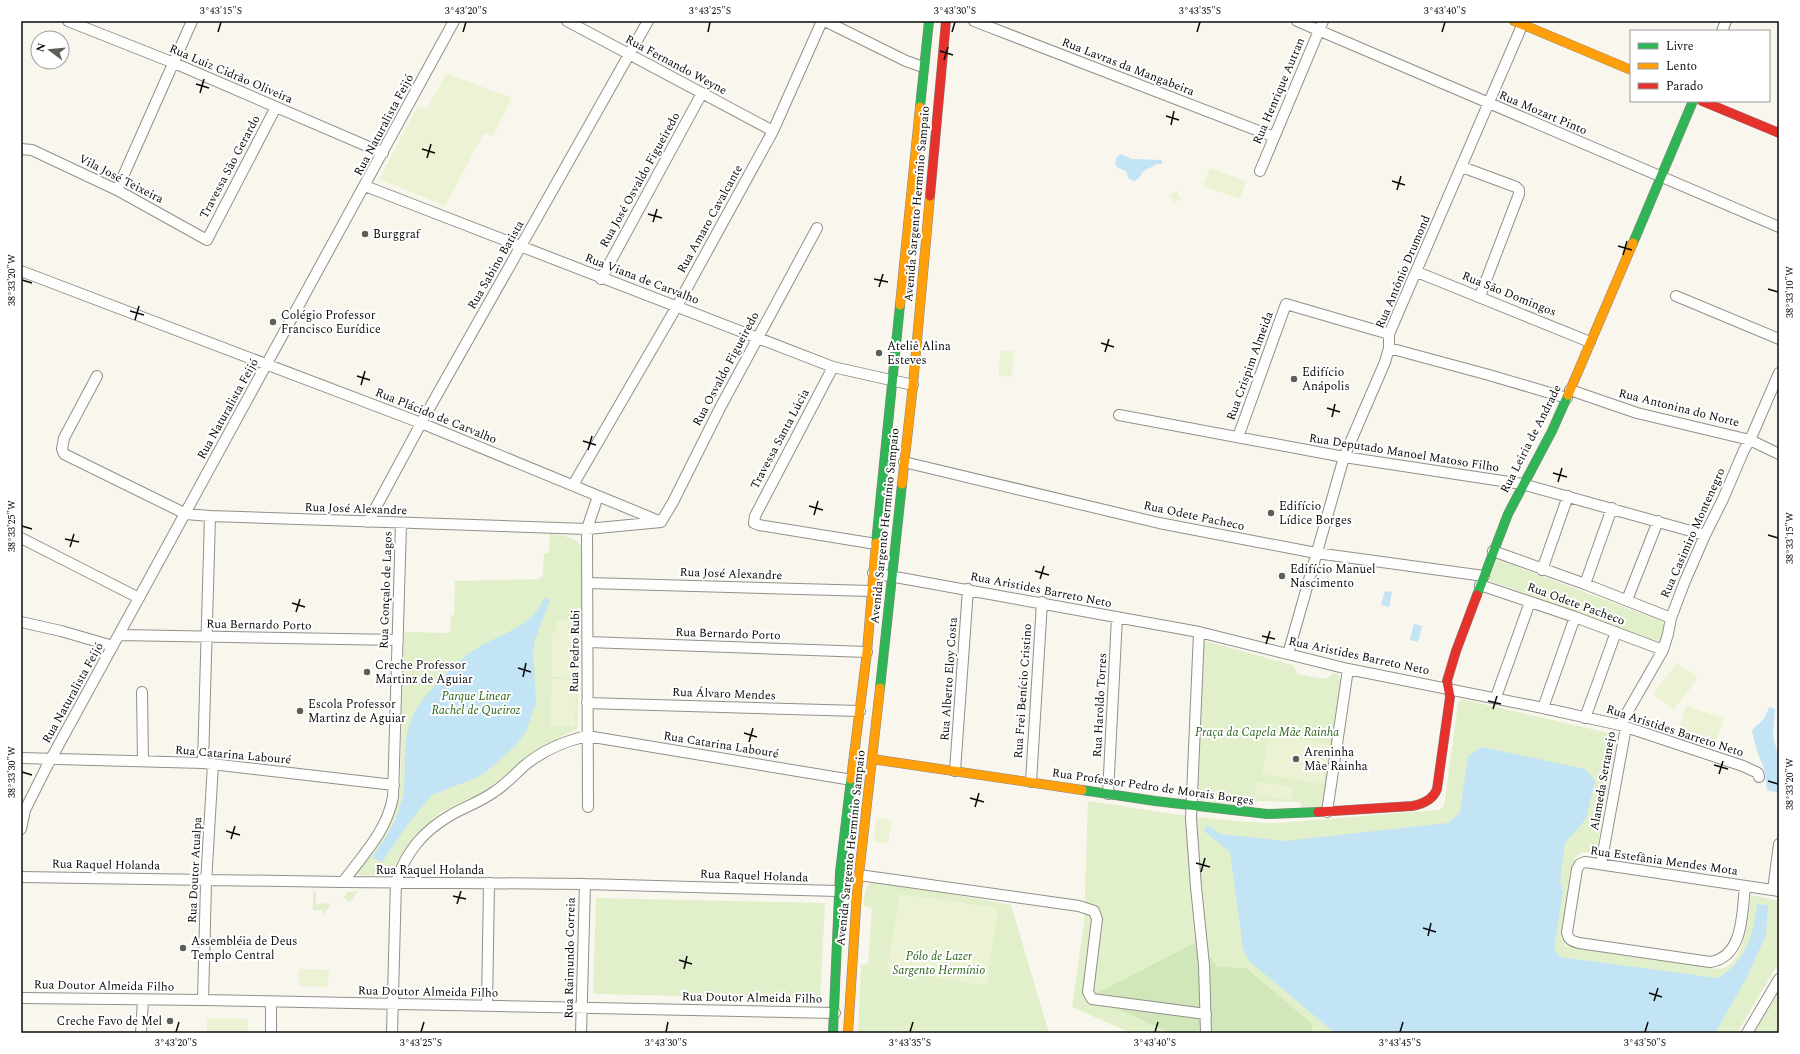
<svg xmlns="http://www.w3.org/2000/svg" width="1800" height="1054" font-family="Spectral,serif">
<rect width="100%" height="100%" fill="#f9f6ed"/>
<path fill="#e2efcb" d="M 550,534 C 564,535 579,538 584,552 L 577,729 L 535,750 L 493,787 L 466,803 L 443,811 L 435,817 L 415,836 L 397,862 L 393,874 L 389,876 L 358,875 L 356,872 L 397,800 L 400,790 L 404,632 L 450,633 L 451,615 L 454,615 L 455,581 L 539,579 L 543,575 L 544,553 L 549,553 Z
M 1497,559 L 1661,621 L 1665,626 L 1660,641 L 1653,642 L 1491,581 L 1489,578 Z
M 1205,641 L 1293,665 L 1298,674 L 1326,679 L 1333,673 L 1338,674 L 1341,681 L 1324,804 L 1321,807 L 1302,808 L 1300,802 L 1257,801 L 1249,808 L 1198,800 L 1203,643 Z
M 1461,699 L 1613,734 L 1617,737 L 1597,849 L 1593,853 L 1582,852 L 1575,858 L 1561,938 L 1566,946 L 1719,969 C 1722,968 1726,968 1728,966 C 1746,955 1748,914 1751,895 L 1779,901 L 1778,964 L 1737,1033 L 1131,1033 L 1072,1007 L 1084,923 L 1088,801 C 1150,810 1213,822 1277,823 L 1438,810 L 1444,806 L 1458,704 Z
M 876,880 L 1011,905 L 1049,1033 L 858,1033 L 861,965 L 868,964 L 872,909 L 864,906 C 864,895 864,883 876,880 Z
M 313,891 L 316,892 L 316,904 L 329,903 L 331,905 L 322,915 L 322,910 L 313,910 Z
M 358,891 L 350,902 L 343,898 L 347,893 L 346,892 Z
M 596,898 L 825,903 L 820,999 L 593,994 Z
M 1779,992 L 1779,1033 L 1754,1033 Z"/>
<path fill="#d2e7b9" d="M 1197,942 L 1218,967 L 1246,968 L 1312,1024 L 1312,1033 L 1170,1033 L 1091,996 Z"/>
<path fill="#ecf3d5" d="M 446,73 L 512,98 L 493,136 L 484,133 L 445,206 L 379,179 L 418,106 L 427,109 Z
M 1210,168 L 1246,181 L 1240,199 L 1203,186 Z
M 1177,191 L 1181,200 L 1173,203 L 1170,195 Z
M 1001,350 L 1014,351 L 1012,377 L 998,376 Z
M 557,620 L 571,621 L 571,626 L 576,631 L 574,670 L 571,677 L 554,677 L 552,676 L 552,636 L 558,626 Z
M 1677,663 L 1698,678 L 1674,710 L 1653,694 Z
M 552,679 L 576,680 L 575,726 L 550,725 Z
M 1686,706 L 1724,718 L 1716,742 L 1678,730 Z
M 1269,733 L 1330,744 L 1323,784 L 1262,774 Z
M 1257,782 L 1293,787 L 1291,800 L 1256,795 Z
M 877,817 L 892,820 L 888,844 L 873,841 Z
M 900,894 L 998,908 L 987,986 L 887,969 Z
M 299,969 L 329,970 L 328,987 L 298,986 Z
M 207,1018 L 248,1019 L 248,1033 L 207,1033 Z"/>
<path fill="#c2e4f5" d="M 1121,154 L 1132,159 L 1162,160 L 1162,164 L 1157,164 C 1153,167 1148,168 1144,171 C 1140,174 1140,179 1135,181 L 1129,179 L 1126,171 L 1118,168 L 1115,164 L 1116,158 Z
M 1385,591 L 1392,592 L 1389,607 L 1381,605 Z
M 544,598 L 550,600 L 535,640 L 533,652 L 536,702 L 527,730 L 516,745 L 486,772 L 478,777 L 432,795 L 408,824 L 382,862 L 372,857 C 388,835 402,814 404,786 C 407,753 400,732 421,702 C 434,685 451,667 468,654 C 492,635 532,630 544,598 Z
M 1414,624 L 1422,626 L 1418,642 L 1410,640 Z
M 1769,707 L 1775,709 L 1773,735 L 1779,760 L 1779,793 L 1767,790 L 1764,768 L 1758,754 L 1752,732 C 1754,726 1757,726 1761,722 C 1765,718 1767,712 1769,707 Z
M 1482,747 L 1585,769 L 1595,781 L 1586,819 L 1565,843 L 1560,882 L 1563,891 L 1554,949 L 1560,957 L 1718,978 C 1745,962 1754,935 1757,904 L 1768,905 L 1766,935 L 1746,979 L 1715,1033 L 1335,1033 L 1248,960 L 1243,948 L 1230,852 L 1204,831 L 1207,825 L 1220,834 L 1285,841 L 1448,823 L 1460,812 L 1468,756 Z"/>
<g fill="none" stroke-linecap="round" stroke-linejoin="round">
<g stroke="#92908c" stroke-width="12">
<path id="street" d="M 68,21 L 174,63 L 383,153
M 567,21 L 773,131
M 825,21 L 906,61 L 923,67
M 974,21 L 1274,137
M 1297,21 L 1779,227
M 1722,31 L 1726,21
M 21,149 L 32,150 L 117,190 L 207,240 L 276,107
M 1462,167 L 1516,187 L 1519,190 L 1519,194 L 1480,296
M 1260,171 L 1323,21
M 365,186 L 833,367 L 913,385
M 117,190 L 192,21
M 21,271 L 421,423 L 659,521
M 1417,272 L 1590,342
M 601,279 L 702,93
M 1676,296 L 1779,339
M 1389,348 L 1489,375 L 1567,398
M 833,367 L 755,516 L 754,523 L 759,525 L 876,544
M 97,376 L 64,438 L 62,449 L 64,454 L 186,514 L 210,516 L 587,529 L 661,522
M 1570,390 L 1637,413 L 1750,440 L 1779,454
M 1119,415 L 1344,457 L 1522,484 L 1705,535
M 1238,437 L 1286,304 L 1389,334
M 904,462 L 1159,523 L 1316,553 L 1484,576
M 573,485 L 677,306 L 773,131 L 822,21
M 368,522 L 425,416 L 648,21
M 661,522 L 673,502 L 720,408 L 817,228
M 21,538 L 139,598
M 1493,551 L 1585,584 L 1671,618
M 1542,570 L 1568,496
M 873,573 L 1199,632 L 1348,669 L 1543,708 L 1620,725 L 1743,766 L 1758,773 L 1759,777
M 589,583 L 872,591
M 1585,584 L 1612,508
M 1480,585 L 1575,617 L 1663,650
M 1627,600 L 1658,521
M 21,622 L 61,631 L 113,646
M 1199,632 L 1191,819 L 1196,887 L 1204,965 L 1206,1033
M 119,635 L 398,640
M 588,642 L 867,652
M 1288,654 L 1344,457 L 1385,362 L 1389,348 L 1389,334 L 1524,21
M 142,692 L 143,761
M 1496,697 L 1530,602
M 587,703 L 860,711
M 1543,708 L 1575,617
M 1585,718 L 1616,632
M 1620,725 L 1663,650 L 1668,634 L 1671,618 L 1685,581 L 1705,535 L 1723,499 L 1744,450 L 1750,440 L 1779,373
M 21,758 L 203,763 L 394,785
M 203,763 L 210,516
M 955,771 L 968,589
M 1031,782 L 1042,602
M 1108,794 L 1117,617
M 588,807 L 587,529 L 598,496
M 1327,812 L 1348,669
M 21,829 L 25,810 L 46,768 L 454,21
M 1601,864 L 1626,727
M 859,875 L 1079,906 L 1094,911 L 1097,919 L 1088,992 L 1092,999 L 1206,1014
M 21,877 L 343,882 L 585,884 L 838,891
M 343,882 C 362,856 387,831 393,797 L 401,524
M 1745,886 C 1742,912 1744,957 1710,962 L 1579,943 C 1572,941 1568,940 1567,932 L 1577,869 L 1580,864 L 1585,862 L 1779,891
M 1773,890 L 1779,844
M 21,998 L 203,1000 L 835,1013
M 203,1000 L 206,883 L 213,764
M 487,1006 L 489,883
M 141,1033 L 143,1000
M 271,1033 L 271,1003
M 392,1033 L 396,882 C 406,852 423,831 451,815 C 465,807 480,802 494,792 C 505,785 514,775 524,766 C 542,751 565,741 587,736 L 852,780
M 581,1033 L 585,884
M 1747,1033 L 1779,979"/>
</g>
<g stroke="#888783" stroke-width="10">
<path id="fast" d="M 920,107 L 929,21
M 1633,243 L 1693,101
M 876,543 L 900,305
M 1477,595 L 1508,514 L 1552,431 L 1568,395
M 880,688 L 902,484
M 1082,790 L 1155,801 L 1267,814 L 1318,812
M 833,1033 L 840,872 L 851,779"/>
</g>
<g stroke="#888783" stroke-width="10">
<path id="slow" d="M 1514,21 L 1631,70
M 900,305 L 920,107
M 1568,395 L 1633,243
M 902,484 L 913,385 L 930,196
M 872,759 L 1082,790
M 851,779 L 867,652 L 876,543
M 848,1033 L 857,892 L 880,688"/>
</g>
<g stroke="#888783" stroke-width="10">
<path id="jam" d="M 1702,101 L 1779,133
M 930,196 L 946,21
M 1318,812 L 1412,806 C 1423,804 1433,800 1437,789 L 1450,697 L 1447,681 L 1456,651 L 1477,595"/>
</g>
<use href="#street" stroke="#fefefc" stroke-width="10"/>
<use href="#fast" stroke="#30b455" stroke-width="9"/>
<use href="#slow" stroke="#ff9f0a" stroke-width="9"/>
<use href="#jam" stroke="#e5322d" stroke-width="9"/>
</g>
<path fill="none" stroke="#0a0a0a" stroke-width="1.5" d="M 218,32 L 221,22M 463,32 L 466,22M 708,32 L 710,22M 952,32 L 955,22M 1197,32 L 1200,22M 1442,32 L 1445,22M 940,51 L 953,55M 944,60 L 948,47M 196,84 L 209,88M 200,93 L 204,79M 1166,116 L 1179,120M 1171,125 L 1174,111M 422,149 L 435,153M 427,158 L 431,144M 1392,181 L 1405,185M 1397,190 L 1401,176M 648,214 L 662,218M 653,222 L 657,209M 1618,246 L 1632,250M 1623,255 L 1627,241M 874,279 L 888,282M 22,280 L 32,283M 879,287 L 883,274M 1768,289 L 1778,292M 130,311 L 144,315M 135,320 L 139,306M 1101,343 L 1114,347M 1105,352 L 1109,339M 357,376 L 370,380M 361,385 L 365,371M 1327,408 L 1340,412M 1332,417 L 1335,404M 583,441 L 596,445M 588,450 L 592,436M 1553,473 L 1567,477M 1558,482 L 1562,468M 809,506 L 823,510M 814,515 L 818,501M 22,526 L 32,529M 1768,535 L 1778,538M 65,539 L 79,542M 70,547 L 74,534M 1035,571 L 1049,575M 1040,579 L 1044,566M 292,603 L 305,607M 296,612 L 300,599M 1262,636 L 1275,639M 1266,644 L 1270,631M 518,668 L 531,672M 523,677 L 526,663M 1488,701 L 1501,704M 1493,709 L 1497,696M 744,733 L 757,737M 749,742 L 753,728M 1714,765 L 1728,769M 22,772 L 32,775M 1719,774 L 1723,761M 1768,781 L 1778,784M 970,798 L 984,802M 975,807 L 979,793M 226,831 L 240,835M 231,839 L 235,826M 1196,863 L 1210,867M 1201,872 L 1205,858M 453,896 L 466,899M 457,904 L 461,891M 1423,928 L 1436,932M 1428,936 L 1431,923M 679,960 L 692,964M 684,969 L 687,956M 1649,993 L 1662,997M 1654,1001 L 1658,988M 176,1032 L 179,1022M 421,1032 L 424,1022M 666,1032 L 668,1022M 910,1032 L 913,1022M 1155,1032 L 1158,1022M 1400,1032 L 1403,1022M 1645,1032 L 1648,1022"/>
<g fill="#5e5d59" stroke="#fff" stroke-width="1.5">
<circle cx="365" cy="234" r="4"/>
<circle cx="273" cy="322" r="4"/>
<circle cx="879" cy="353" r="4"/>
<circle cx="1294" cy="379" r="4"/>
<circle cx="1271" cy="513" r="4"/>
<circle cx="1282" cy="576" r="4"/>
<circle cx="367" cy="672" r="4"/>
<circle cx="300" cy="711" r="4"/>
<circle cx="1296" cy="759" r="4"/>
<circle cx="183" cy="948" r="4"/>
<circle cx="170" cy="1021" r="4"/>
</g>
<g text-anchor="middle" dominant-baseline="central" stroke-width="4" stroke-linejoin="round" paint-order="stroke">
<g font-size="12" fill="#0a0a0a" stroke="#fff">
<text transform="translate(676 65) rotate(28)">Rua Fernando Weyne</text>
<text transform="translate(1128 67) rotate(21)">Rua Lavras da Mangabeira</text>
<text transform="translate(231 74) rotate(23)">Rua Luiz Cidrão Oliveira</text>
<text transform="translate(1279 91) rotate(-67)">Rua Henrique Autran</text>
<text transform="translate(1543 113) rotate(23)">Rua Mozart Pinto</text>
<text transform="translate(384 125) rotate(-62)">Rua Naturalista Feijó</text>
<text transform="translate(230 167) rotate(-62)">Travessa São Gerardo</text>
<text transform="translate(121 179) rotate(27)">Vila José Teixeira</text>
<text transform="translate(640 180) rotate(-61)">Rua José Osvaldo Figueiredo</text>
<text transform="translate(917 204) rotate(-85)">Avenida Sargento Hermínio Sampaio</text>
<text transform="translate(710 219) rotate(-61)">Rua Amaro Cavalcante</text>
<text transform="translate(496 265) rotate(-60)">Rua Sabino Batista</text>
<text transform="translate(1403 272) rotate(-67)">Rua Antônio Drumond</text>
<text transform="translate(642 279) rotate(21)">Rua Viana de Carvalho</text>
<text transform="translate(1509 294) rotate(22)">Rua São Domingos</text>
<text transform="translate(1250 366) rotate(-70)">Rua Crispim Almeida</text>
<text transform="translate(726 369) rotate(-62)">Rua Osvaldo Figueiredo</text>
<text transform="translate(1679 408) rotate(14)">Rua Antonina do Norte</text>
<text transform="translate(228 409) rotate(-61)">Rua Naturalista Feijó</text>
<text transform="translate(436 416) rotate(22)">Rua Plácido de Carvalho</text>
<text transform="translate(780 439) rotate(-62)">Travessa Santa Lúcia</text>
<text transform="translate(1531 439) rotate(-63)">Rua Leiria de Andrade</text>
<text transform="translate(1404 453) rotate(9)">Rua Deputado Manoel Matoso Filho</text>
<text transform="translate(356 509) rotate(2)">Rua José Alexandre</text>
<text transform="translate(1194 516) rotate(12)">Rua Odete Pacheco</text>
<text transform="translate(885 526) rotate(-84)">Avenida Sargento Hermínio Sampaio</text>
<text transform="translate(1693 533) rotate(-66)">Rua Casimiro Montenegro</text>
<text transform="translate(731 574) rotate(2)">Rua José Alexandre</text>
<text transform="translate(386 590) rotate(-88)">Rua Gonçalo de Lagos</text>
<text transform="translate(1041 590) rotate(11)">Rua Aristides Barreto Neto</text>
<text transform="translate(1576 604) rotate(20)">Rua Odete Pacheco</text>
<text transform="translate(259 625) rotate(1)">Rua Bernardo Porto</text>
<text transform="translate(728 634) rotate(2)">Rua Bernardo Porto</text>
<text transform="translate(575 651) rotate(-89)">Rua Pedro Rubi</text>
<text transform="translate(1359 656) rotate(12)">Rua Aristides Barreto Neto</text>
<text transform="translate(949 679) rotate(-86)">Rua Alberto Eloy Costa</text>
<text transform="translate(1023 691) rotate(-86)">Rua Frei Benício Cristino</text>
<text transform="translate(73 693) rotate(-61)">Rua Naturalista Feijó</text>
<text transform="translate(724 694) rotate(2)">Rua Álvaro Mendes</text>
<text transform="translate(1100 705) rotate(-87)">Rua Haroldo Torres</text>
<text transform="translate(1675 731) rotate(18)">Rua Aristides Barreto Neto</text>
<text transform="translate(721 745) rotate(9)">Rua Catarina Labouré</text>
<text transform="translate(233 755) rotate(5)">Rua Catarina Labouré</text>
<text transform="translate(1603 781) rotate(-80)">Alameda Sertanejo</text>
<text transform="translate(1153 787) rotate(8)">Rua Professor Pedro de Morais Borges</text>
<text transform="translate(851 848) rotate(-84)">Avenida Sargento Hermínio Sampaio</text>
<text transform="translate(1664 861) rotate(8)">Rua Estefânia Mendes Mota</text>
<text transform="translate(106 865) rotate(1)">Rua Raquel Holanda</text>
<text transform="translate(195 870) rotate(-87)">Rua Doutor Atualpa</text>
<text x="430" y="870">Rua Raquel Holanda</text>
<text transform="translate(754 876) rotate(2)">Rua Raquel Holanda</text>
<text transform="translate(570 958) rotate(-89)">Rua Raimundo Correia</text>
<text transform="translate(104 986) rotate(1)">Rua Doutor Almeida Filho</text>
<text transform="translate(428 992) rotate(1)">Rua Doutor Almeida Filho</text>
<text transform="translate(752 998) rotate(1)">Rua Doutor Almeida Filho</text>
</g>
<g font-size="12" fill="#0a0a0a" stroke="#fff" text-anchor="start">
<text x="373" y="234">Burggraf</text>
<text x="281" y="315">Colégio Professor<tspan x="281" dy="14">Francisco Eurídice</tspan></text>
<text x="887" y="346">Ateliê Alina<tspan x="887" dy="14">Esteves</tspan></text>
<text x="1302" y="372">Edifício<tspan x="1302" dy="14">Anápolis</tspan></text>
<text x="1279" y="506">Edifício<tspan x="1279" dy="14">Lídice Borges</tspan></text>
<text x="1290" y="569">Edifício Manuel<tspan x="1290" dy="14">Nascimento</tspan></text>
<text x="375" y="665">Creche Professor<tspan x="375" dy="14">Martinz de Aguiar</tspan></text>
<text x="308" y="704">Escola Professor<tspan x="308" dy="14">Martinz de Aguiar</tspan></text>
<text x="1304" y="752">Areninha<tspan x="1304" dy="14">Mãe Rainha</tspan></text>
<text x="191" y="941">Assembléia de Deus<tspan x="191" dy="14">Templo Central</tspan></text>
<text x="162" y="1021" text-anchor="end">Creche Favo de Mel</text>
</g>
<g font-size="12" font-style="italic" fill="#2a6319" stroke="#fff">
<text x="476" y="696">Parque Linear<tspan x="476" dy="14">Rachel de Queiroz</tspan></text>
<text x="1267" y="732">Praça da Capela Mãe Rainha</text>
<text x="939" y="956">Pólo de Lazer<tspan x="939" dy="14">Sargento Hermínio</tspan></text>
</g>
</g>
<rect width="1800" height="1054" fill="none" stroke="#ffffff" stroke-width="44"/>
<rect x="1630" y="30" width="140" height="72" fill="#ffffff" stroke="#9d9d9d"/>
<rect x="1638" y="43" width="20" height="6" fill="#30b455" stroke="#9d9d9d"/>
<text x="1666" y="50" font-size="12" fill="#0a0a0a">Livre</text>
<rect x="1638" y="63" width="20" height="6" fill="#ff9f0a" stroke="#9d9d9d"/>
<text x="1666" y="70" font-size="12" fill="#0a0a0a">Lento</text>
<rect x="1638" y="83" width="20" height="6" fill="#e5322d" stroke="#9d9d9d"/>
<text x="1666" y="90" font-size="12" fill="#0a0a0a">Parado</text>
<g transform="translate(50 50) rotate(286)"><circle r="19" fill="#ffffff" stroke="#9d9d9d"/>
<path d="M0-3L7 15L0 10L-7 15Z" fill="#5e5d59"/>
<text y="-6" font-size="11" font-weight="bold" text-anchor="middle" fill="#0a0a0a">N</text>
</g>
<rect x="22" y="22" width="1756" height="1010" fill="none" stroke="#0a0a0a" stroke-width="1.5"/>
<g font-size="10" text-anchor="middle" fill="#0a0a0a">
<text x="221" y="14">3°43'15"S</text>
<text x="466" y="14">3°43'20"S</text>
<text x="710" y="14">3°43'25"S</text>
<text x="955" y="14">3°43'30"S</text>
<text x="1200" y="14">3°43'35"S</text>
<text x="1445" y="14">3°43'40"S</text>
<text transform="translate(11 280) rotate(-90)" y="4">38°33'20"W</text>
<text transform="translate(1789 292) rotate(-90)" y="4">38°33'10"W</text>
<text transform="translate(11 526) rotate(-90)" y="4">38°33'25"W</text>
<text transform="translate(1789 538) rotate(-90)" y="4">38°33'15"W</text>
<text transform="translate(11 772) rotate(-90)" y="4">38°33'30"W</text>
<text transform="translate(1789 784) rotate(-90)" y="4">38°33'20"W</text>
<text x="176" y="1046">3°43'20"S</text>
<text x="421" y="1046">3°43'25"S</text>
<text x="666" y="1046">3°43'30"S</text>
<text x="910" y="1046">3°43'35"S</text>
<text x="1155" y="1046">3°43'40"S</text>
<text x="1400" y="1046">3°43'45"S</text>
<text x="1645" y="1046">3°43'50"S</text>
</g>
</svg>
